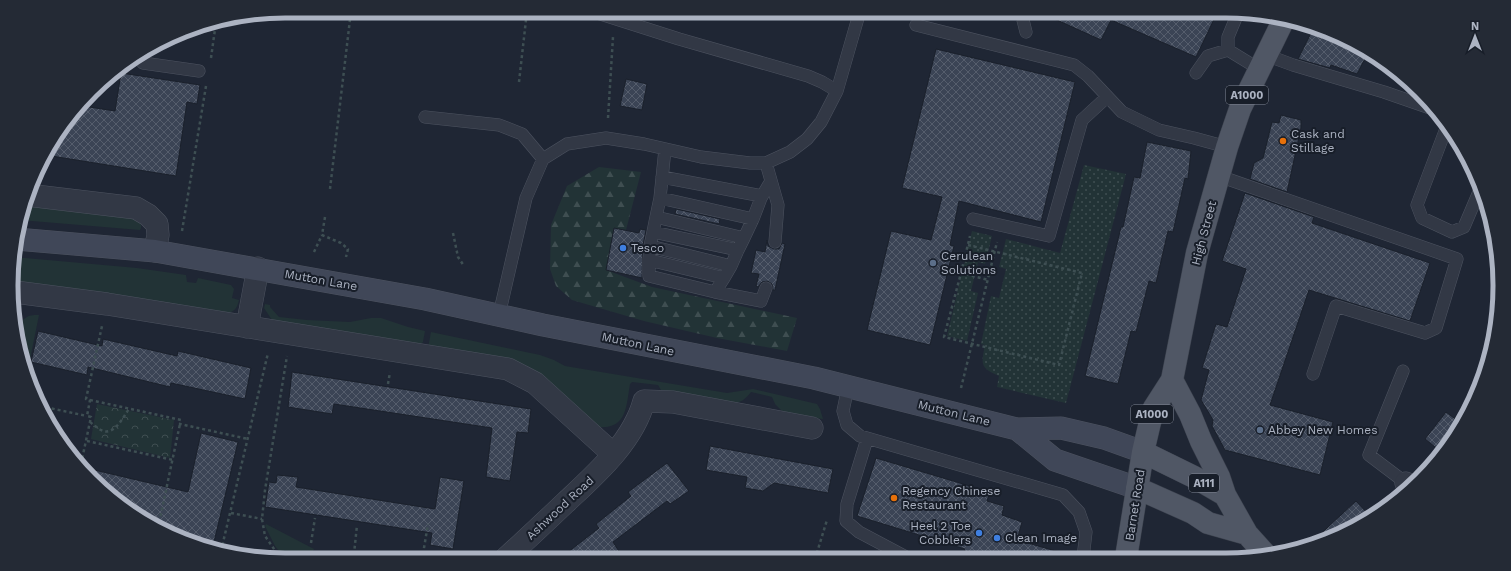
<svg xmlns="http://www.w3.org/2000/svg" width="1511" height="571" font-family="'Work Sans',sans-serif">
<defs>
<pattern id="forest-firs" width="22" height="20" patternUnits="userSpaceOnUse"><rect width="22" height="20" fill="#223336"/><path d="M5 1l3.5 6h-7zM16 11l3.5 6h-7z" fill="#3f4e51"/></pattern>
<pattern id="park-crowns" width="20" height="18" patternUnits="userSpaceOnUse"><rect width="20" height="18" fill="#223336"/><path d="M2 6a3 3 0 1 1 6 0M12 15a3 3 0 1 1 6 0" fill="none" stroke="#3f4e51"/></pattern>
<pattern id="garden-dots" width="8" height="8" patternUnits="userSpaceOnUse"><rect width="8" height="8" fill="#223336"/><path d="M2 2h.1M6 6h.1" fill="none" stroke="#3f4e51" stroke-width="1.8" stroke-linecap="round"/></pattern>
<pattern id="building-cross-hatch" width="8" height="8" patternUnits="userSpaceOnUse"><rect width="8" height="8" fill="#3b4455"/><path d="M0 0l8 8M0 8l8-8" fill="none" stroke="#555d6c"/></pattern>
</defs>
<rect width="100%" height="100%" fill="#1f2634"/>
<path fill="#223336" d="M 24,204 L 136,219 C 140,222 143,225 140,230 L 20,220 Z
M 14,257 L 137,268 L 186,275 L 187,282 L 196,283 L 198,278 L 231,285 L 234,289 L 232,298 L 239,300 C 237,309 234,312 225,314 L 14,283 Z
M 265,304 L 270,305 L 270,307 L 279,317 L 307,320 L 350,322 L 371,318 L 381,318 L 408,327 L 425,331 L 423,342 L 418,346 L 272,320 L 264,308 Z
M 39,315 L 27,374 C 22,357 6,329 27,317 C 30,315 36,315 39,315 Z
M 431,332 L 540,355 L 554,360 L 565,366 L 727,393 L 753,389 L 817,404 L 820,409 L 823,419 L 785,414 L 775,404 L 772,397 L 751,392 C 745,400 740,403 731,404 L 661,390 L 658,385 L 632,382 L 630,384 C 626,407 627,430 597,427 L 538,373 L 525,365 L 509,359 L 428,348 Z
M 266,524 L 314,549 L 309,560 L 286,560 L 275,546 L 265,526 Z"/>
<path fill="url(#forest-firs)" d="M 599,167 L 641,172 L 626,230 L 614,228 L 606,270 L 652,287 L 797,318 L 787,351 L 717,338 L 644,321 L 572,300 L 556,286 L 550,269 L 551,225 L 567,186 Z"/>
<path fill="url(#park-crowns)" d="M 97,404 L 174,420 L 170,458 L 91,439 Z"/>
<path fill="url(#garden-dots)" d="M 1084,165 L 1126,174 L 1066,403 L 997,387 L 999,376 C 980,368 981,365 985,345 L 981,344 L 991,296 L 999,298 L 1006,269 L 999,267 L 1006,239 L 1060,253 Z
M 972,231 L 992,236 L 985,264 L 978,262 L 971,291 L 978,293 L 967,341 L 947,336 Z"/>
<path fill="url(#building-cross-hatch)" stroke="#1a202b" d="M 1037,11 L 1218,11 L 1196,57 L 1111,20 L 1101,40 Z
M 1314,27 L 1347,39 L 1368,53 L 1357,74 L 1331,65 L 1330,68 L 1298,59 Z
M 936,49 L 1075,82 L 1041,222 L 959,201 L 950,245 L 954,246 L 930,345 L 867,330 L 891,231 L 931,240 L 942,197 L 902,188 Z
M 121,73 L 200,85 L 197,104 L 187,102 L 176,176 L 45,155 L 48,148 L 83,106 L 115,111 Z
M 626,79 L 647,84 L 642,110 L 620,106 Z
M 1281,115 L 1301,120 L 1301,128 L 1287,192 L 1250,179 L 1254,163 L 1263,158 L 1272,122 L 1279,123 Z
M 1147,142 L 1191,151 L 1188,179 L 1185,178 L 1173,232 L 1168,231 L 1156,283 L 1149,281 L 1136,332 L 1131,331 L 1118,384 L 1085,376 L 1121,227 L 1123,227 L 1134,177 L 1140,178 Z
M 1245,193 L 1314,217 L 1312,223 L 1430,263 L 1410,321 L 1309,290 L 1270,405 L 1333,422 L 1320,475 L 1225,450 L 1212,426 L 1213,420 L 1201,400 L 1209,370 L 1202,368 L 1216,324 L 1227,327 L 1246,269 L 1222,261 Z
M 676,209 L 720,219 L 719,224 L 675,214 Z
M 614,228 L 639,233 L 640,229 L 646,230 L 643,245 L 642,278 L 606,270 Z
M 767,240 L 768,246 L 774,249 L 779,249 L 782,243 L 785,244 L 775,290 L 773,290 L 772,284 L 768,281 L 762,282 L 758,287 L 756,286 L 759,274 L 751,273 L 756,250 L 765,252 Z
M 38,331 L 102,346 L 103,339 L 177,356 L 178,351 L 251,368 L 245,399 L 171,383 L 170,387 L 88,367 L 87,375 L 31,362 Z
M 292,372 L 531,409 L 528,433 L 517,432 L 510,481 L 486,477 L 492,428 L 334,404 L 332,414 L 288,407 Z
M 1446,412 L 1462,424 L 1440,451 L 1425,439 Z
M 201,433 L 238,442 L 214,542 L 162,530 L 119,503 L 86,468 L 188,492 Z
M 710,446 L 833,469 L 828,493 L 774,483 L 763,491 L 745,488 L 747,477 L 706,470 Z
M 876,458 L 990,492 L 987,501 L 1004,506 L 1002,515 L 1022,522 L 1017,540 L 1063,553 L 1062,558 L 962,558 L 965,549 L 857,516 Z
M 667,463 L 689,491 L 670,504 L 667,501 L 613,542 L 624,559 L 559,559 L 599,528 L 596,524 L 631,496 L 628,492 Z
M 277,475 L 298,477 L 296,487 L 435,509 L 440,477 L 464,481 L 453,549 L 430,545 L 432,533 L 265,507 L 269,482 L 276,483 Z
M 1356,501 L 1370,516 L 1347,532 L 1312,542 Z"/>
<g fill="none" stroke-linecap="round" stroke-linejoin="round">
<g stroke="#4d5360" stroke-width="13">
<path id="service" d="M 591,11 L 679,39 L 808,76 L 822,82 L 837,91
M 1015,11 L 1022,16 L 1026,32
M 916,25 L 1074,65 L 1088,76 L 1122,112 L 1159,130 L 1194,138 L 1227,147
M 1228,50 L 1228,37 L 1238,13
M 1266,55 L 1293,65 L 1384,92 L 1436,110
M 137,56 L 143,63 L 199,71
M 1196,73 L 1208,56 L 1228,50 L 1259,69
M 425,117 L 499,125 L 522,134 L 543,159
M 1447,126 L 1417,205 L 1422,218 L 1452,232 L 1464,227 L 1481,187
M 665,149 L 660,198 L 753,219 L 761,198 L 771,181
M 766,163 L 778,205 L 775,242
M 1219,176 L 1457,259 L 1436,328 L 1425,333 L 1336,306 L 1313,374
M 662,177 L 762,196
M 660,198 L 656,217 L 744,238 L 753,219
M 656,217 L 653,232 L 738,250 L 744,238
M 973,219 L 1049,236 L 1082,120 L 1107,97
M 653,232 L 650,246 L 731,266 L 738,250
M 650,246 L 649,260 L 724,278 L 731,266
M 649,260 L 649,276 L 715,292 L 724,278
M 715,292 L 761,301 L 766,288
M 499,315 L 526,198 L 543,159 L 567,144 L 606,138 L 644,144 L 701,157 L 750,163 L 766,163 L 790,152 L 807,139 L 821,122 L 837,91 L 860,11
M 1403,371 L 1369,455 L 1406,483
M 848,387 L 843,411 L 847,425 L 860,436 L 1063,495 L 1079,512 L 1086,532 L 1083,558
M 867,439 L 847,504 L 846,521 L 859,532 L 908,558"/>
</g>
<g stroke="#4d5360" stroke-width="23">
<path id="minor" d="M 27,195 L 136,208 L 148,215 L 157,224 L 158,235 L 155,251
M 15,292 L 107,304 L 508,369 L 535,383 L 613,454
M 247,327 L 258,268
M 1406,483 L 1411,486
M 505,559 C 525,541 545,522 565,503 C 595,475 633,442 644,401 L 673,402 L 812,428"/>
</g>
<g stroke="#4d5360" stroke-width="23">
<path id="secondary" d="M 16,239 L 155,251 L 425,299 L 543,325 L 814,378 L 1017,429 L 1061,428 L 1104,438 L 1143,452
M 1017,429 L 1055,460 L 1137,488"/>
</g>
<g stroke="#3c424e" stroke-width="23">
<path id="primary" d="M 1172,380 L 1190,414 L 1201,441 L 1219,477 L 1225,495
M 1143,452 L 1194,477 L 1225,495 L 1247,534 L 1267,556
M 1137,488 L 1193,513 L 1208,523 L 1247,534
M 1126,558 L 1143,452 L 1150,422 L 1154,408 L 1172,380 L 1197,253 L 1227,147 L 1240,109 L 1284,19"/>
</g>
<path stroke="#3e4f53" stroke-width="2.5" stroke-dasharray="3 3" stroke-linecap="butt" d="M 211,58 L 216,22
M 519,82 L 527,11
M 608,118 L 613,37
M 330,189 L 351,11
M 325,217 L 322,235 L 341,243 L 348,249 L 346,257
M 182,231 L 206,86
M 453,233 L 458,257 L 464,266
M 968,245 L 1082,273 L 1059,365 L 944,337 L 961,273 L 988,280
M 314,252 L 322,235
M 961,273 L 970,236
M 388,384 L 390,372
M 961,388 L 997,242
M 90,400 L 181,420 L 180,424 L 248,439
M 40,406 L 87,416
M 90,422 C 94,425 97,428 101,430 C 114,437 123,417 129,409
M 87,441 L 173,460
M 81,464 L 91,417 L 87,416 L 90,400 L 86,399 L 102,326
M 231,513 L 262,519
M 158,528 L 180,424
M 311,543 L 315,518
M 221,551 L 268,353
M 265,557 L 274,549
M 281,559 L 265,536 L 262,519 L 265,490 L 287,356
M 815,559 L 827,520
M 351,560 L 354,554 L 357,525
M 422,560 L 428,524"/>
<use href="#service" stroke="#323845" stroke-width="12"/>
<use href="#minor" stroke="#323845" stroke-width="22"/>
<use href="#secondary" stroke="#404758" stroke-width="22"/>
<use href="#primary" stroke="#505765" stroke-width="22"/>
</g>
<g fill="#e8710a" stroke="#181e29" stroke-width="1.5">
<circle cx="1283" cy="141" r="4"/>
<circle cx="894" cy="498" r="4"/>
</g>
<g fill="#3f7fe0" stroke="#181e29" stroke-width="1.5">
<circle cx="623" cy="248" r="4"/>
<circle cx="979" cy="533" r="4"/>
<circle cx="997" cy="538" r="4"/>
</g>
<g fill="#5c6f8a" stroke="#181e29" stroke-width="1.5">
<circle cx="933" cy="263" r="4"/>
<circle cx="1260" cy="430" r="4"/>
</g>
<g text-anchor="middle" dominant-baseline="central" stroke-width="4" stroke-linejoin="round" paint-order="stroke">
<g fill="#181e29" stroke="#808694" stroke-width="1">
<rect x="1226" y="86" width="42" height="18" rx="3"/>
<rect x="1131" y="405" width="42" height="18" rx="3"/>
<rect x="1189" y="474" width="30" height="18" rx="3"/>
</g>
<g font-size="11" font-weight="bold" fill="#acb3c2">
<text x="1247" y="95">A1000</text>
<text x="1152" y="414">A1000</text>
<text x="1204" y="483">A111</text>
</g>
<g font-size="12" fill="#acb3c2" stroke="#181e29" text-anchor="start">
<text x="1291" y="134">Cask and<tspan x="1291" dy="14">Stillage</tspan></text>
<text x="631" y="248">Tesco</text>
<text x="941" y="256">Cerulean<tspan x="941" dy="14">Solutions</tspan></text>
<text x="1268" y="430">Abbey New Homes</text>
<text x="902" y="491">Regency Chinese<tspan x="902" dy="14">Restaurant</tspan></text>
<text x="971" y="526" text-anchor="end">Heel 2 Toe<tspan x="971" dy="14">Cobblers</tspan></text>
<text x="1005" y="538">Clean Image</text>
</g>
<g font-size="12" fill="#acb3c2" stroke="#181e29">
<text transform="translate(1204 233) rotate(-75)">High Street</text>
<text transform="translate(321 280) rotate(10)">Mutton Lane</text>
<text transform="translate(638 344) rotate(12)">Mutton Lane</text>
<text transform="translate(954 413) rotate(14)">Mutton Lane</text>
<text transform="translate(1135 505) rotate(-81)">Barnet Road</text>
<text transform="translate(560 508) rotate(-43)">Ashwood Road</text>
</g>
</g>
<path d="M0 0H1511V571H0ZM285 18H1226A267 267 0 0 1 1493 285V286A267 267 0 0 1 1226 553H285A267 267 0 0 1 18 286V285A267 267 0 0 1 285 18Z" fill="#242a35" fill-rule="evenodd"/>
<path fill="none" stroke="#acb3c2" stroke-width="5" d="M285 18H1226A267 267 0 0 1 1493 285V286A267 267 0 0 1 1226 553H285A267 267 0 0 1 18 286V285A267 267 0 0 1 285 18Z"/>
<g transform="translate(1475 36)" stroke="#181e29" stroke-width="3" paint-order="stroke">
<path d="M0-3L7 15L0 10L-7 15Z" fill="#acb3c2"/>
<text y="-6" font-size="11" font-weight="bold" text-anchor="middle" fill="#acb3c2">N</text>
</g>
</svg>
